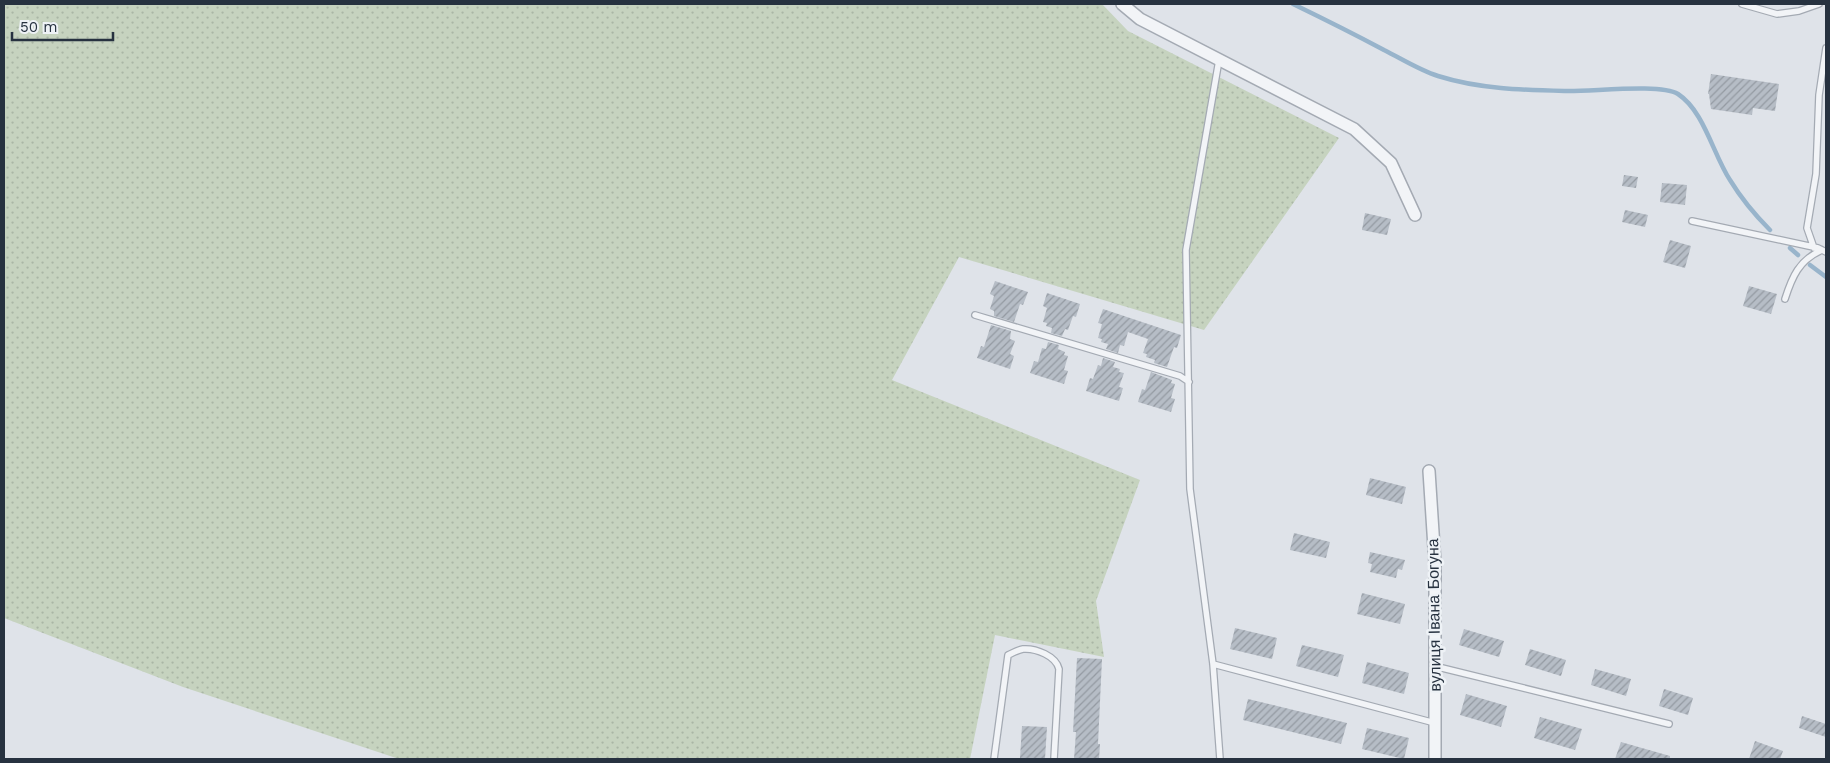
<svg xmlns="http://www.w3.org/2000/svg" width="1830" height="763" font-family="'Work Sans',sans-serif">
<defs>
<pattern id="grass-dots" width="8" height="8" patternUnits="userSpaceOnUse" patternTransform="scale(1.25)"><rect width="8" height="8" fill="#c6d3bf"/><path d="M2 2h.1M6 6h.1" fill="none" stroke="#aab6a5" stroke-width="1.8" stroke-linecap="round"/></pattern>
<pattern id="building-hatch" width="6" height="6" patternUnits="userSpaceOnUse" patternTransform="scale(1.25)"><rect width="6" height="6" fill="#b6bdc6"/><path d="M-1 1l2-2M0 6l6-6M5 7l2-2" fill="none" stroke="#949aa2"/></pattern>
</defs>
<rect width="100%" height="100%" fill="#dfe3e9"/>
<path fill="url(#grass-dots)" d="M 4,4 L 1102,4 L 1128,31 L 1339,138 L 1204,330 L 959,257 L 892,380 L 1140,480 L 1096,601 L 1104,657 L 995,635 L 970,759 L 399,759 L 183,687 L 4,618 Z"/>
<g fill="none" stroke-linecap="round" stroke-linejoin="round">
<path stroke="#98b4cb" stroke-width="4.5" d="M 1293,4 C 1324,19 1354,34 1384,50 C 1402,59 1419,70 1438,76 C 1479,89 1523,90 1565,91 C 1591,92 1660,83 1678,94 C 1704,111 1713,154 1730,180 C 1741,198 1755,215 1770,230
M 1790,248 L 1798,255
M 1810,265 L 1826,277"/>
</g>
<path fill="url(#building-hatch)" d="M 1711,74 L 1779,84 L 1775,111 L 1753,108 L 1752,115 L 1711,109 L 1709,94 L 1708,94 Z
M 1624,175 L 1638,177 L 1636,188 L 1622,186 Z
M 1662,183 L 1687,185 L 1685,205 L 1660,202 Z
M 1625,210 L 1648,215 L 1645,227 L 1622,222 Z
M 1365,213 L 1391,219 L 1387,235 L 1362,230 Z
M 1670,240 L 1691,246 L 1685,268 L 1663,262 Z
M 995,281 L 1028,292 L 1023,305 L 1020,304 L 1014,322 L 994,316 L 994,311 L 990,309 L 994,296 L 990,294 Z
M 1749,286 L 1777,294 L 1771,314 L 1743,306 Z
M 1047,293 L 1080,304 L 1076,317 L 1073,316 L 1068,330 L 1065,329 L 1062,336 L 1051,333 L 1052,328 L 1046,326 L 1047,323 L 1043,322 L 1047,308 L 1043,306 Z
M 1103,309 L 1181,335 L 1177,348 L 1174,347 L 1167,367 L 1154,363 L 1155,360 L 1146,357 L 1147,354 L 1143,353 L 1148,339 L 1128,332 L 1124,346 L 1120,345 L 1118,353 L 1106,349 L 1108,344 L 1101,342 L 1102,339 L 1098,338 L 1102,324 L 1098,323 Z
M 991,325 L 1011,331 L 1010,339 L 1015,341 L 1010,354 L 1014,356 L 1010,369 L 977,358 L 981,346 L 984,347 Z
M 1048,342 L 1059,345 L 1058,349 L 1065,352 L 1064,355 L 1068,356 L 1064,370 L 1068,371 L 1064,384 L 1030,373 L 1034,361 L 1038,362 L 1042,348 L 1046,349 Z
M 1103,358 L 1115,362 L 1113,367 L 1120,369 L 1119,372 L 1124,373 L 1119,387 L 1123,388 L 1119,401 L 1086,391 L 1090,378 L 1093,379 L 1098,365 L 1101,366 Z
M 1151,372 L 1172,380 L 1171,383 L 1175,384 L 1171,398 L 1175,399 L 1171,412 L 1138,402 L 1142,389 L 1145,390 Z
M 1370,478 L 1406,487 L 1402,504 L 1366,495 Z
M 1294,533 L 1330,542 L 1326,558 L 1290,550 Z
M 1370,552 L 1405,560 L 1402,570 L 1398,569 L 1396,578 L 1370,572 L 1372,564 L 1368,563 Z
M 1362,593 L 1405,604 L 1400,624 L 1357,614 Z
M 1235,628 L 1277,638 L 1272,659 L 1230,649 Z
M 1464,629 L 1504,641 L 1499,657 L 1459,645 Z
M 1302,645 L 1344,655 L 1338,677 L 1296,666 Z
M 1530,649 L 1566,660 L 1561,676 L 1525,665 Z
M 1077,658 L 1102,659 L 1098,744 L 1100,744 L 1099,759 L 1074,759 L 1076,732 L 1073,732 Z
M 1367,662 L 1409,673 L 1404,694 L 1362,683 Z
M 1595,669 L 1631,679 L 1626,696 L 1591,685 Z
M 1664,689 L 1693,698 L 1688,715 L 1659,706 Z
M 1466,694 L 1507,706 L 1501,727 L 1460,715 Z
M 1248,699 L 1347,723 L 1341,744 L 1243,720 Z
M 1802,716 L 1826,724 L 1826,737 L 1799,728 Z
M 1540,717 L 1582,729 L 1575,750 L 1534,738 Z
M 1022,726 L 1047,727 L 1045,759 L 1020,758 Z
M 1367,728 L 1409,738 L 1404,759 L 1362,749 Z
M 1755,741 L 1783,751 L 1780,759 L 1749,759 Z
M 1621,742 L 1670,756 L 1670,759 L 1615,759 Z"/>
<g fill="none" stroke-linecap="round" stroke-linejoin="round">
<g stroke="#a4aab3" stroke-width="8">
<path id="lane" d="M 1742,4 L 1777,14 L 1799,11 L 1819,4
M 1219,60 L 1186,250 L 1190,489 L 1213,664 L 1220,759
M 1692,221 L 1818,248 L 1826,252
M 1814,248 L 1807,228 L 1816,174 L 1819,95 L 1826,48
M 1785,299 C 1792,277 1799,260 1822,250
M 975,315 L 1180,376 L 1189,382
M 1213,664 L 1435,723
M 1434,666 L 1669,724
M 994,759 L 1008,655 C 1013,653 1017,650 1023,649 C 1036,648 1056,656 1059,669 L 1054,759"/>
</g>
<g stroke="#a4aab3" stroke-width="14">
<path id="street" d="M 1122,4 L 1140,19 L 1354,129 L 1391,163 L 1415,215
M 1429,471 L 1435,563 L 1435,759"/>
</g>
<use href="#lane" stroke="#f2f4f7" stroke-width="5.5"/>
<use href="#street" stroke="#f2f4f7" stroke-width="11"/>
</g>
<g text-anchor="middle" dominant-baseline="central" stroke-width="5" stroke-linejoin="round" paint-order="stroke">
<g font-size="16" fill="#273240" stroke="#eef2f6">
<text transform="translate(1434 615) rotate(-91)">вулиця Івана Богуна</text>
</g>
</g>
<rect width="1830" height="763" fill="none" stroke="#273240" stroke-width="10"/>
<path d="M12 32v8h101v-8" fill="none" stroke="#273240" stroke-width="2.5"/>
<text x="20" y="32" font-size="15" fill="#273240" stroke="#eef2f6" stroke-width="4" paint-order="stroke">50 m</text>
</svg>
